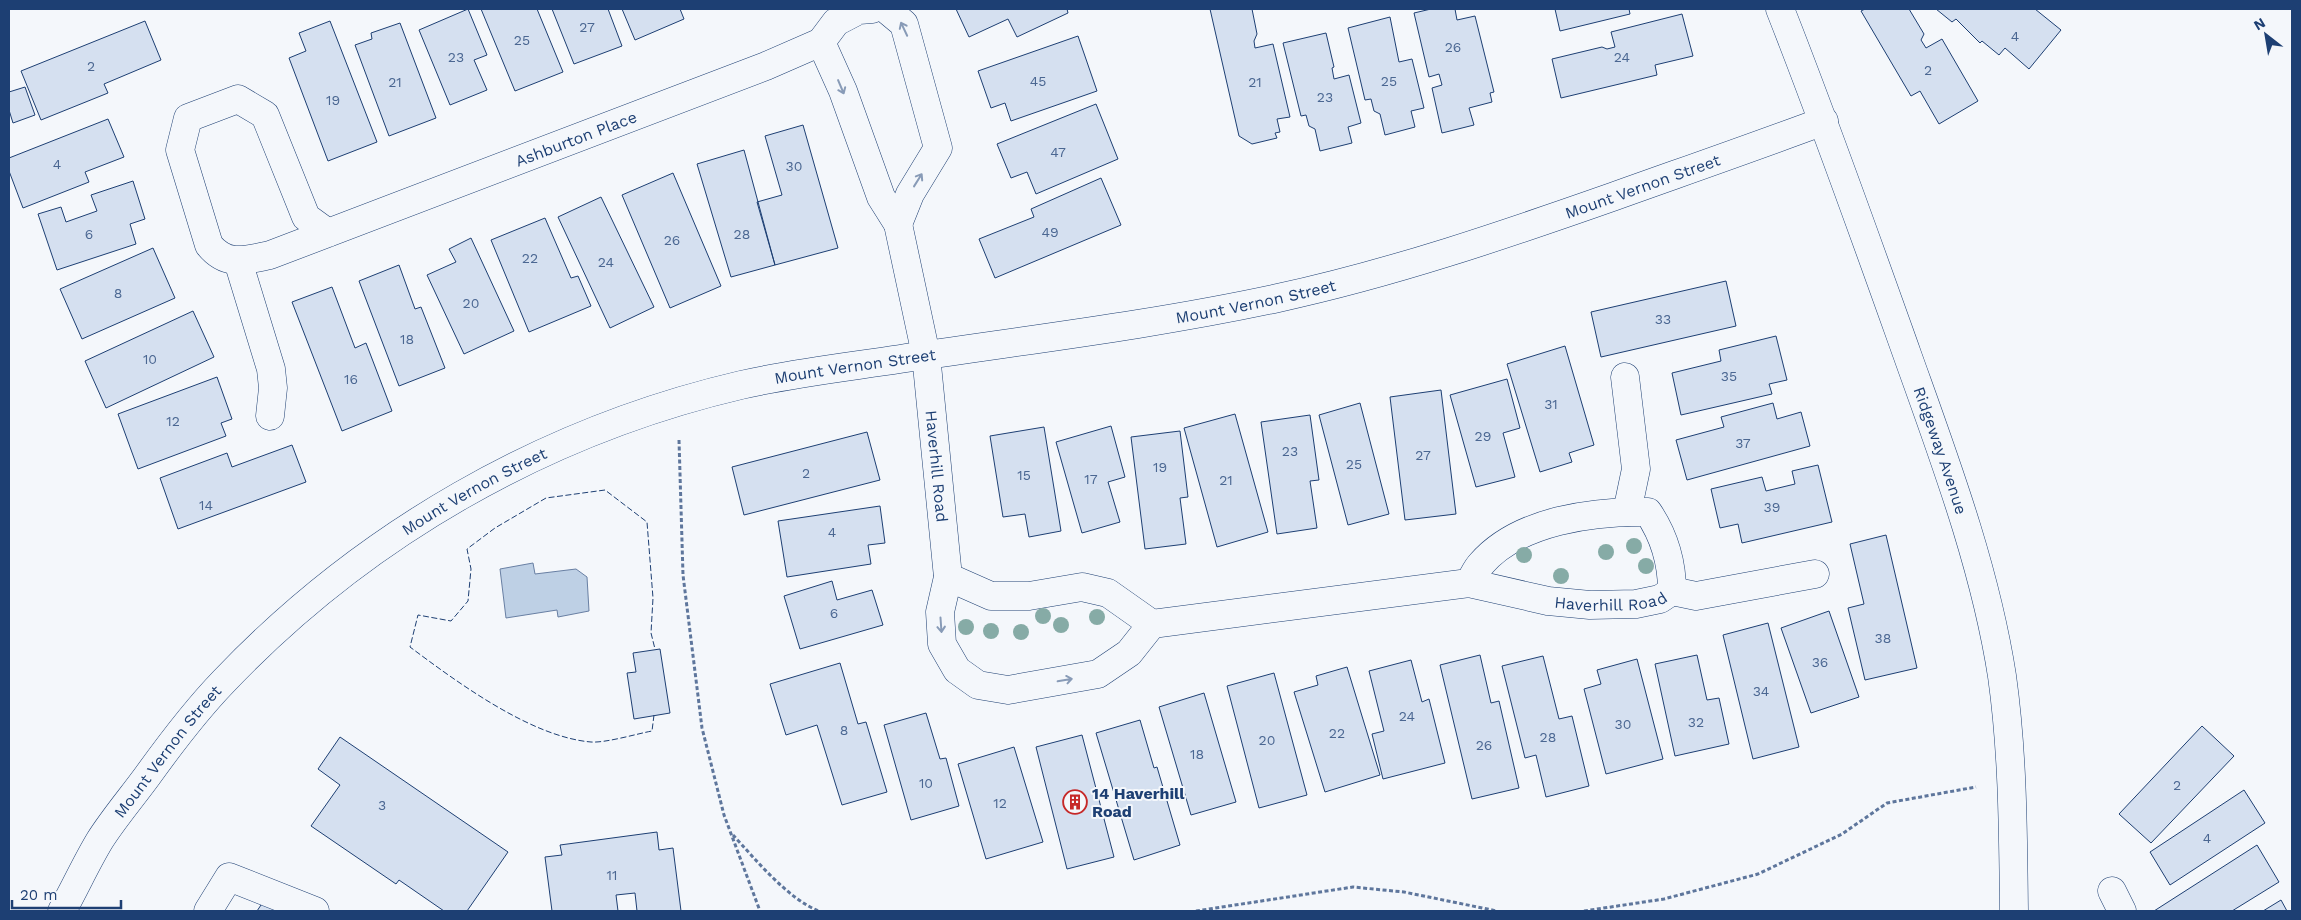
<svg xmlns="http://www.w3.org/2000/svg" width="2301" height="920" font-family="'Work Sans',sans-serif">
<rect width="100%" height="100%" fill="#f4f7fb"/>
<path fill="#bed0e5" stroke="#687fa3" d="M 533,563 L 535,574 L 576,569 L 587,577 L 589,611 L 558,617 L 557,610 L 506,618 L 500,569 Z"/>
<path fill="#d5e0f0" stroke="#1d3f73" d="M 468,9 L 487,55 L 474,60 L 487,90 L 450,105 L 419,30 Z
M 481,9 L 537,9 L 563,72 L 515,91 Z
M 552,9 L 608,9 L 622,46 L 574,64 Z
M 622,9 L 680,9 L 684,19 L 635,40 Z
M 956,9 L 1067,9 L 1068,13 L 1017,37 L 1008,19 L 969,37 Z
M 1210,9 L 1252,9 L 1257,34 L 1254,41 L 1255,48 L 1273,44 L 1290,117 L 1277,119 L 1280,132 L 1275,133 L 1277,138 L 1252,144 L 1239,136 Z
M 1431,9 L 1455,9 L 1457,20 L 1475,16 L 1494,92 L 1490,93 L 1492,102 L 1469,108 L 1474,125 L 1442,133 L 1432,88 L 1442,85 L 1439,74 L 1429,77 L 1414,13 Z
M 1555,9 L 1629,9 L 1630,14 L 1560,31 Z
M 1865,9 L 1909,9 L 1924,34 L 1921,40 L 1926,48 L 1942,39 L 1978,101 L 1939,124 L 1920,91 L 1911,96 L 1861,11 Z
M 1936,9 L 2035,9 L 2061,30 L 2029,69 L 2005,48 L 1999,55 L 1982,41 L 1980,43 L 1956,19 L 1952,22 Z
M 1682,14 L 1693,56 L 1655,65 L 1657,75 L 1561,98 L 1552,59 L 1602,47 L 1607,49 L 1615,47 L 1611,32 Z
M 1390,17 L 1399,62 L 1412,59 L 1424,108 L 1411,111 L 1415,127 L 1385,135 L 1380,114 L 1374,111 L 1371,99 L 1365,100 L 1348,28 Z
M 145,21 L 161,60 L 104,84 L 108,93 L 41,120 L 21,71 Z
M 330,21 L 377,142 L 328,161 L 289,58 L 306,51 L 299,33 Z
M 400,23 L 436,118 L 389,136 L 355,45 L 372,39 L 371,33 Z
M 1326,33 L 1334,67 L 1332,68 L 1334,79 L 1349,75 L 1361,123 L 1348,127 L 1352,143 L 1320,151 L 1315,129 L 1309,126 L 1306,115 L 1301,116 L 1283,43 Z
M 1078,36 L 1097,91 L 1011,121 L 1005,103 L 991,108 L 978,71 Z
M 25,87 L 35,115 L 13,123 L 9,110 L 9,92 Z
M 1096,104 L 1118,159 L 1036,194 L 1027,172 L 1011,178 L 997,144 Z
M 108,119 L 124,157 L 85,172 L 89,182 L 23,208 L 9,171 L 9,158 Z
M 803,125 L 838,248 L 775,265 L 757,202 L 782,195 L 765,136 Z
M 744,150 L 775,265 L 731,277 L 697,164 Z
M 673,173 L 721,286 L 670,308 L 622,195 Z
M 1101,178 L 1121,225 L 995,278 L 979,239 L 1034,217 L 1031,209 Z
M 133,181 L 145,219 L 130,224 L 136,244 L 57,270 L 38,214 L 61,207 L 66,222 L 97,211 L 91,195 Z
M 601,197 L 654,307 L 610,328 L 558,217 Z
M 545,218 L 571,278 L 578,276 L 591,306 L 529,332 L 491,240 Z
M 471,238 L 514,331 L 464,354 L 427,275 L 456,262 L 449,249 Z
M 153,248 L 175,298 L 82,339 L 60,289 Z
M 399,265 L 415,309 L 421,307 L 445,368 L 399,386 L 359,281 Z
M 1726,281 L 1736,326 L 1601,357 L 1591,312 Z
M 332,287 L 355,348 L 366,343 L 392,411 L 342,431 L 292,302 Z
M 193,311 L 214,357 L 106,408 L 85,361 Z
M 1776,336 L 1787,380 L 1769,384 L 1772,394 L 1681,415 L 1672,373 L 1721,361 L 1719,350 Z
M 1565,346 L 1594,445 L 1569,453 L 1572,462 L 1540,472 L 1507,364 Z
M 217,377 L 232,419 L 221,423 L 226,436 L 138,469 L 118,414 Z
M 1507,379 L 1520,428 L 1503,433 L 1515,477 L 1476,487 L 1450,395 Z
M 1441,390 L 1456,514 L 1405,520 L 1390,397 Z
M 1360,403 L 1389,514 L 1348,525 L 1319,415 Z
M 1773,403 L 1777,419 L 1801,412 L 1810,446 L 1687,480 L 1676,440 L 1724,427 L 1721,417 Z
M 1235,414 L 1268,532 L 1217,547 L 1184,428 Z
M 1310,415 L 1319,480 L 1310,481 L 1317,528 L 1277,534 L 1261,422 Z
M 1111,426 L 1125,477 L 1108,482 L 1120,522 L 1082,533 L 1056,442 Z
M 1044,427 L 1061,531 L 1029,537 L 1025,514 L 1003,517 L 990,436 Z
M 1180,431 L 1188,497 L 1180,498 L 1186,544 L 1145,549 L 1131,437 Z
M 867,432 L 880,480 L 744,515 L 732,467 Z
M 292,445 L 306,482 L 178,529 L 160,478 L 227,453 L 232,467 Z
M 1818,465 L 1832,522 L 1742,543 L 1738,524 L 1720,528 L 1711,489 L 1762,477 L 1766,491 L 1795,484 L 1792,471 Z
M 880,506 L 885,543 L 868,545 L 871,564 L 787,577 L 778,521 Z
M 1886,535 L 1917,668 L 1865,680 L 1848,608 L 1864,604 L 1850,544 Z
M 832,581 L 837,600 L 872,590 L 883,625 L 800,649 L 784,596 Z
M 1829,611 L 1859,697 L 1811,713 L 1781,628 Z
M 1768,623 L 1799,747 L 1753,759 L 1723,635 Z
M 660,649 L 670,713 L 634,719 L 627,673 L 636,672 L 633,653 Z
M 1480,655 L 1491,703 L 1499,701 L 1519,788 L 1472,799 L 1440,665 Z
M 1697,655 L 1707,700 L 1719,698 L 1729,744 L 1675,756 L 1655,664 Z
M 1543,656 L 1559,719 L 1572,716 L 1589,786 L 1546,797 L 1536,755 L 1525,758 L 1502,666 Z
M 1637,659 L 1663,759 L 1606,774 L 1584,689 L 1601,684 L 1597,670 Z
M 1411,660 L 1422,702 L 1429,699 L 1445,763 L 1383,779 L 1372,734 L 1384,731 L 1369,671 Z
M 840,663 L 858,724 L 866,722 L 887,792 L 842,805 L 817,725 L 786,735 L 770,684 Z
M 1347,667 L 1380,775 L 1325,792 L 1294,692 L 1318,685 L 1316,676 Z
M 1274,673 L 1307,795 L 1259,808 L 1227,686 Z
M 1204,693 L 1236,802 L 1191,815 L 1159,707 Z
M 926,713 L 940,759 L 946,758 L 959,806 L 911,820 L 884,725 Z
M 1140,720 L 1154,768 L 1157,767 L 1180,845 L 1134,860 L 1096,733 Z
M 2202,726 L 2234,756 L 2151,843 L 2119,814 Z
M 1082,735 L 1114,857 L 1067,869 L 1036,747 Z
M 340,737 L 508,852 L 467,911 L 444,911 L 399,880 L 396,884 L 311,826 L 340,785 L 318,769 Z
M 1014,747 L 1043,842 L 986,859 L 958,764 Z
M 2244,790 L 2265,823 L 2170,885 L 2150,852 Z
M 657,832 L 659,850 L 673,848 L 681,911 L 637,911 L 635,893 L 616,895 L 618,911 L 552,911 L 545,857 L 562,855 L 560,845 Z
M 2257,845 L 2279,882 L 2232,911 L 2154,911 Z
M 2281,900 L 2287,911 L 2263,911 Z
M 263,902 L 276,911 L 257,911 Z"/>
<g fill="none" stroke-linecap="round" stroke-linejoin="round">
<g stroke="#1d3f73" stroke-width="29">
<g id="minor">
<path d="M 886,9 L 904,24 L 938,148 L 910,194 L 898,224"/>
<path id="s1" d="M 1780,9 C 1825,123 1866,239 1907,354 C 1944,458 1985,566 2002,676 C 2013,754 2013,833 2014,911"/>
<path id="s2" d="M 821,42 L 843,91 L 881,197 L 898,224 L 926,355 L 948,577 L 991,596 L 1029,596 L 1082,587 L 1108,593 L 1152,624 L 1469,583 L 1548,601 L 1590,605 L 1636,604 L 1660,599 L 1672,591 C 1672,562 1665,537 1648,512 C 1594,511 1519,520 1481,564 C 1476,569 1473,577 1469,583"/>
<path id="s3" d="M 328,233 L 306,217 L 265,115 L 238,99 L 188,118 L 180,150 L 209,245 C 227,267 246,260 270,255 L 766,66 L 821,42 L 836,22 L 859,10 L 872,9"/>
<path d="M 238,261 L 271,369 L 273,388 L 270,416"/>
<path d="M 1625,377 L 1636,469 L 1627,512"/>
<path d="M 948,577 L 940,612 L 942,644 L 957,670 L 978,685 L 1008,690 L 1098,674 L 1129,653 L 1152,624"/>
<path d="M 1672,591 L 1696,596 L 1815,574"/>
<path d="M 2112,891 L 2122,911"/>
<path id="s4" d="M 62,911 C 75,888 86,863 100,840 C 114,818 132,797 148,775 C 171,743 196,710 224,681 C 363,535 544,431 741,385 C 793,373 847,367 900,359 C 1026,340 1153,325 1278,298 C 1393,273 1504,235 1615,196 C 1685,171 1754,147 1824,121"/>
<path d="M 208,911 L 229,877 L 315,911"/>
</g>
</g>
<path stroke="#5e769c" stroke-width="3" stroke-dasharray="4 2.5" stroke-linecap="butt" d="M 679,440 L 683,575 L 702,728 L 724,815 L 760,911
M 733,835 C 755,859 789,900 819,911
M 1196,911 L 1353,887 L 1404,892 L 1497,911
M 1584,911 L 1664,899 L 1758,874 L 1842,834 L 1887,803 L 1976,787"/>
<use href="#minor" stroke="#f4f7fb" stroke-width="28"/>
<path stroke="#1d3f73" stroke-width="1" stroke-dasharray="6 2.5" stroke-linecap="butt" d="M 654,715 L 652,731 C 636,734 606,743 591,742 C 531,737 457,682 410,647 L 418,615 L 451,621 L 468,601 L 471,569 L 467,549 L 495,528 L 546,498 L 605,490 L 647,522 L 653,598 L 651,633 L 655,649"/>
</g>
<g fill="#86aba6">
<circle cx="1634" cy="546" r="8"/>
<circle cx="1606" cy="552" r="8"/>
<circle cx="1524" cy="555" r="8"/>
<circle cx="1646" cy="566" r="8"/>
<circle cx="1561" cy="576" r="8"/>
<circle cx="1043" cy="616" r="8"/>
<circle cx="1097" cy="617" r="8"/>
<circle cx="1061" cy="625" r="8"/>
<circle cx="966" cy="627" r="8"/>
<circle cx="991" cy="631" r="8"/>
<circle cx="1021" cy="632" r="8"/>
</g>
<defs><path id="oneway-shaft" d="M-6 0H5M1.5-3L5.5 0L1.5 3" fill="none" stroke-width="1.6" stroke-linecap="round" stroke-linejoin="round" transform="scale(1.25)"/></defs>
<g stroke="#889bb7">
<use href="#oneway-shaft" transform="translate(904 29) rotate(-115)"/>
<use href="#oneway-shaft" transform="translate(841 87) rotate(67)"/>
<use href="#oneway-shaft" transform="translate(918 180) rotate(-58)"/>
<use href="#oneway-shaft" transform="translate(941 625) rotate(86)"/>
<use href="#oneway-shaft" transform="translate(1065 680) rotate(-10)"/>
</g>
<defs>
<g id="building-ring" transform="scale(1.25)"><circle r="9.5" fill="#f4f7fb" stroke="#c62828" stroke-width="1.5"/><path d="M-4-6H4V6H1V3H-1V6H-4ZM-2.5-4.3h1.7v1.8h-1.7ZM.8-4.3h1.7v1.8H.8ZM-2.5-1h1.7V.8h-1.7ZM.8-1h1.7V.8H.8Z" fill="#c62828"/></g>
</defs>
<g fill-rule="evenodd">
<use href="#building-ring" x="1075" y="802"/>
</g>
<g text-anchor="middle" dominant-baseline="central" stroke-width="4" stroke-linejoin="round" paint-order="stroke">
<g font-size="14" fill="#4b6792">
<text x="587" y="27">27</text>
<text x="2015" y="36">4</text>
<text x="522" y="40">25</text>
<text x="1453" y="47">26</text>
<text x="456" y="57">23</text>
<text x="1622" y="57">24</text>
<text x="91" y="66">2</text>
<text x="1928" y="70">2</text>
<text x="1038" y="81">45</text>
<text x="1389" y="81">25</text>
<text x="395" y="82">21</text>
<text x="1255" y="82">21</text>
<text x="1325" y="97">23</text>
<text x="333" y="100">19</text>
<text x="1058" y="152">47</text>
<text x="57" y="164">4</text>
<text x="794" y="166">30</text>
<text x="1050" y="232">49</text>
<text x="89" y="234">6</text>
<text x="742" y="234">28</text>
<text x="672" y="240">26</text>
<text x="530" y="258">22</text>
<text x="606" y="262">24</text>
<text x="118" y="293">8</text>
<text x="471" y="303">20</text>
<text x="1663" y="319">33</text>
<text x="407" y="339">18</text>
<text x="150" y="359">10</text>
<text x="1729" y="376">35</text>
<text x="351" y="379">16</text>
<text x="1551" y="404">31</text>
<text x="173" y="421">12</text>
<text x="1483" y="436">29</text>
<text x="1743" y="443">37</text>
<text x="1290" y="451">23</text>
<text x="1423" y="455">27</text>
<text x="1354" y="464">25</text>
<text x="1160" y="467">19</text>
<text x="806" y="473">2</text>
<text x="1024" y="475">15</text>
<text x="1091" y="479">17</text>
<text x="1226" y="480">21</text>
<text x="206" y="505">14</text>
<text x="1772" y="507">39</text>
<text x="832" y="532">4</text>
<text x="834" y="613">6</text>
<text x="1883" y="638">38</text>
<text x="1820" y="662">36</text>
<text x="1761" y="691">34</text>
<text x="1407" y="716">24</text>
<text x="1696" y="722">32</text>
<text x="1623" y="724">30</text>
<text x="844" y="730">8</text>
<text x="1337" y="733">22</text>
<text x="1548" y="737">28</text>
<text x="1267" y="740">20</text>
<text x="1484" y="745">26</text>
<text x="1197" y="754">18</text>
<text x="926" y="783">10</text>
<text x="2177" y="785">2</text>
<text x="1000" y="803">12</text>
<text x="382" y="805">3</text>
<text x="2207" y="838">4</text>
<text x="612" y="875">11</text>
</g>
<g font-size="16" fill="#1d3f73" stroke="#f4f7fb">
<text stroke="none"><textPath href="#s3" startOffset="748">Ashburton Place</textPath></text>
<text stroke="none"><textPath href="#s4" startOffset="1812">Mount Vernon Street</textPath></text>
<text stroke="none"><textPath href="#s4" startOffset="1408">Mount Vernon Street</textPath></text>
<text stroke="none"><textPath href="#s4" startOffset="1002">Mount Vernon Street</textPath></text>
<text stroke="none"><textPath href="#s1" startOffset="470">Ridgeway Avenue</textPath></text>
<text stroke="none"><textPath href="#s2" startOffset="444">Haverhill Road</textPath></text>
<text stroke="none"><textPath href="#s4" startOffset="598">Mount Vernon Street</textPath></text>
<text stroke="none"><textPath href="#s2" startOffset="1238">Haverhill Road</textPath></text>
<text stroke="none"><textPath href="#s4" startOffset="192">Mount Vernon Street</textPath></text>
</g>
<g font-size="16" font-weight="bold" fill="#1d3f73" stroke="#f4f7fb" text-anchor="start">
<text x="1092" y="793">14 Haverhill<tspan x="1092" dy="18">Road</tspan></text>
</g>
</g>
<rect width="2301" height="920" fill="none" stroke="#1d3f73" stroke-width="20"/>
<g transform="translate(2266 35) rotate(329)" stroke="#f4f7fb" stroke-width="4" paint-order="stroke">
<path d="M0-4L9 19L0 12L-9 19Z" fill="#1d3f73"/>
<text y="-8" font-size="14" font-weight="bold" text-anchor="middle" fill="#1d3f73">N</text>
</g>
<path d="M12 900v8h109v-8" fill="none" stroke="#1d3f73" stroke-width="2.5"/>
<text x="20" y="900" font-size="15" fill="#1d3f73" stroke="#f4f7fb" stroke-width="4" paint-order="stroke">20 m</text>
</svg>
